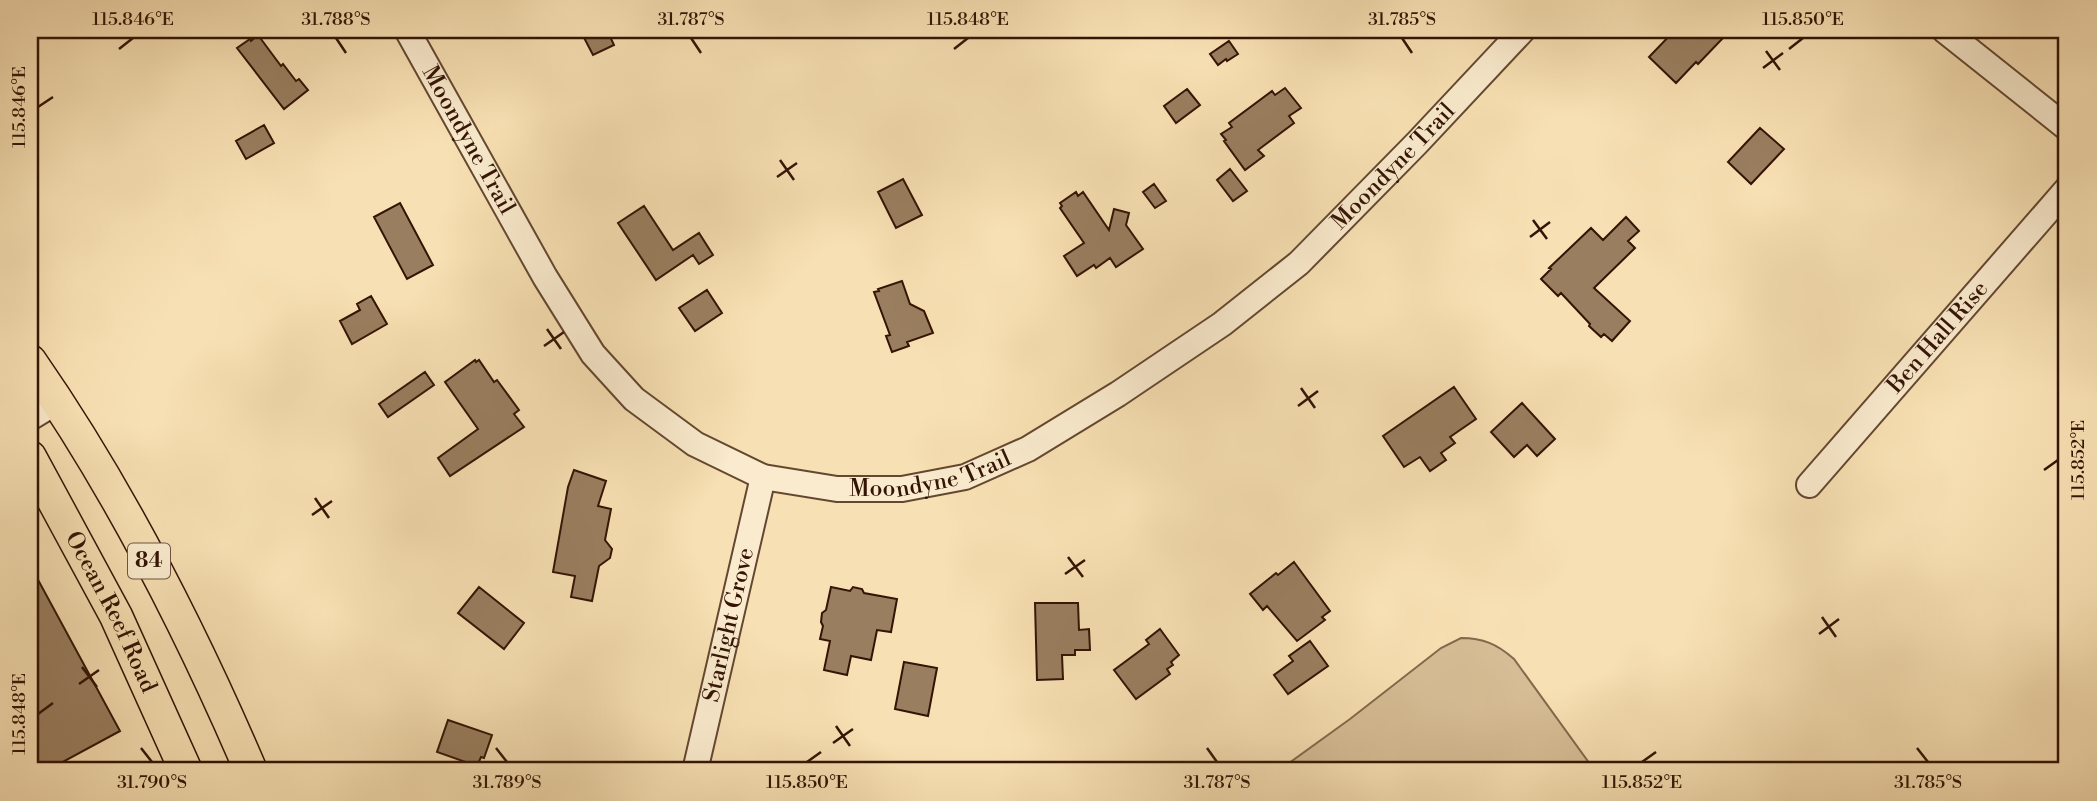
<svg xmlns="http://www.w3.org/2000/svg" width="2097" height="801" font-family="'Libre Bodoni',serif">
<rect width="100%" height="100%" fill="#f7e0b3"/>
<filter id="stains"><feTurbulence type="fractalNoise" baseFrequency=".00286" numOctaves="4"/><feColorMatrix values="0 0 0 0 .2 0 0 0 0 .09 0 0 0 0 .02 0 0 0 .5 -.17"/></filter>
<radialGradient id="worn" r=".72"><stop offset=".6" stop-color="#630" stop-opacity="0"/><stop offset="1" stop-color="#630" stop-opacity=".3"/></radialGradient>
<path fill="#d6bd95" stroke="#84684d" stroke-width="2" d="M 1461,638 C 1483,638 1497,644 1514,659 L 1595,771 L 1278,771 L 1350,719 L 1441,648 Z"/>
<path fill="#997e5f" stroke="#331405" stroke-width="2" d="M 580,30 L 607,30 L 614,45 L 593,55 Z
M 1675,30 L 1728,30 L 1721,36 L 1723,38 L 1698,64 L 1696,62 L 1676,83 L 1649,57 Z
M 258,35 L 281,66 L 283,64 L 296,81 L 299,79 L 308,90 L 284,109 L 237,48 L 250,39 L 251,41 Z
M 1229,41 L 1238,54 L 1227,61 L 1226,59 L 1218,65 L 1210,54 Z
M 1285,88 L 1301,108 L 1289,116 L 1294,123 L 1258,150 L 1264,156 L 1245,170 L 1224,141 L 1226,140 L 1221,134 L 1232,127 L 1229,123 L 1272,91 L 1275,95 Z
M 1187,89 L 1200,105 L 1176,123 L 1164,106 Z
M 264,125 L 274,143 L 246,159 L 236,141 Z
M 1760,128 L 1784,149 L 1751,184 L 1728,162 Z
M 1230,169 L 1247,191 L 1233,201 L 1217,180 Z
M 903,179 L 922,215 L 896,228 L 878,192 Z
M 1154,184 L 1166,201 L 1155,208 L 1143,192 Z
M 1076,192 L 1078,196 L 1083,192 L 1109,230 L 1114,209 L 1129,213 L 1126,225 L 1143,249 L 1116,267 L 1110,258 L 1096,268 L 1094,265 L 1077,276 L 1064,256 L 1084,243 L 1060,208 L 1062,206 L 1060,203 Z
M 400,203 L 433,265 L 407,279 L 374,217 Z
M 644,206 L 673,250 L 699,233 L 713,255 L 699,264 L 693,255 L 656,280 L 618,223 Z
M 1626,217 L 1639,231 L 1628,241 L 1635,248 L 1594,288 L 1630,321 L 1612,341 L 1604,334 L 1601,337 L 1589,326 L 1590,324 L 1561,293 L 1558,296 L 1541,279 L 1551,269 L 1549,268 L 1591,228 L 1603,240 Z
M 902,281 L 910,304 L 924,311 L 933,333 L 907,342 L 909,346 L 892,352 L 886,336 L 890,335 L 874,292 L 879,291 L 878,289 Z
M 707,290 L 722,313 L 695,331 L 679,308 Z
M 371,296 L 387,324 L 352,344 L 340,321 L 360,310 L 357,304 Z
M 475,360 L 476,362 L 479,360 L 494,382 L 497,380 L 519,410 L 514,414 L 524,427 L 450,476 L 438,458 L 478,429 L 445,382 Z
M 425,372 L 434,385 L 388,417 L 379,404 Z
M 1454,387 L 1476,419 L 1450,437 L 1455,443 L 1441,453 L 1446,460 L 1430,471 L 1420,457 L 1404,467 L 1383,436 Z
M 1522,403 L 1555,439 L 1537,456 L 1527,445 L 1514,457 L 1491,432 Z
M 574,470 L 606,481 L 598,506 L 611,509 L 605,540 L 612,549 L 610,558 L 599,566 L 592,601 L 571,597 L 575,576 L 553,572 L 568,487 Z
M 1294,562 L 1330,611 L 1322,617 L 1325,620 L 1297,641 L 1267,606 L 1263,610 L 1250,594 L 1276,573 L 1278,575 Z
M 30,565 L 120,731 L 46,771 L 30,771 Z
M 479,587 L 524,623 L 504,649 L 458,613 Z
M 831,587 L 850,591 L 853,587 L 862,589 L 864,593 L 897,599 L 891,632 L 877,630 L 871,660 L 851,656 L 847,675 L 824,670 L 830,641 L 820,639 L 823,626 L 821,622 L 822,613 L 826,610 Z
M 1035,603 L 1078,603 L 1079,630 L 1089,629 L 1090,650 L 1075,650 L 1075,655 L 1062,655 L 1063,679 L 1037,680 Z
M 1160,629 L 1179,655 L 1171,662 L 1173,665 L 1167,669 L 1170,674 L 1136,699 L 1114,670 L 1149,644 L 1146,640 Z
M 1310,641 L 1328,666 L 1288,694 L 1274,675 L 1293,661 L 1289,656 Z
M 904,662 L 937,668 L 928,716 L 895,709 Z
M 448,720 L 492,735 L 484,758 L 481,757 L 477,766 L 437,752 Z"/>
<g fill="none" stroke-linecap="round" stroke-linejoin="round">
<g stroke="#644730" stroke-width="28">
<g id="minor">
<path id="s1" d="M 407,30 L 545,277 L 593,354 L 634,399 L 695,444 L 763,477 L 837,489 L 902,489 L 965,477 L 1028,449 L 1118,394 L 1222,324 L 1299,263 L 1417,143 L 1523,30"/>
<path d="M 1944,30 L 2067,128"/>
<path d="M 30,418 L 58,401"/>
<path id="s2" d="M 1809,485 L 2067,189"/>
<path id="s3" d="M 695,771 L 763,477"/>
</g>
</g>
<g stroke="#331405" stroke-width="35">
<g id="major">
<path d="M 30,361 C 117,486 191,631 251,771"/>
<path id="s4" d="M 30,457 L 116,616 L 186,771"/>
</g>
</g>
<use href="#minor" stroke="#faebce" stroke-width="24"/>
<use href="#major" stroke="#f7e0b3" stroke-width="32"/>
</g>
<path fill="none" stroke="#331405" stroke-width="2.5" d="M 336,38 L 346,53M 691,38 L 701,53M 1402,38 L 1412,53M 119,49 L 133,38M 954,49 L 968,38M 1789,49 L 1803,38M 1766,51 L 1780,70M 1763,68 L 1783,53M 38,107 L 53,97M 780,160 L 794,180M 777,177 L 797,163M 1533,220 L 1547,239M 1530,237 L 1550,222M 547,329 L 561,349M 544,346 L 564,332M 1301,388 L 1315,408M 1298,406 L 1318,391M 2044,470 L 2058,460M 315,498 L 329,518M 312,515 L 332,501M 1068,557 L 1083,577M 1065,574 L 1085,560M 1822,617 L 1836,637M 1819,634 L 1839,619M 82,667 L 97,687M 79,684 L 99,670M 38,714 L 53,703M 836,726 L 850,746M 833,743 L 853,729M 141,748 L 152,762M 496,748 L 507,762M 1207,748 L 1217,762M 1917,748 L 1928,762M 807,762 L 821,752M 1642,762 L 1656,752"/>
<g text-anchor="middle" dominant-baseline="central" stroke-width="5" stroke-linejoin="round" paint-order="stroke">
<rect fill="#faebce" stroke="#6f5441" stroke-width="2" x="128" y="543.5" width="42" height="35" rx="5"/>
<g font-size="21" font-weight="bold" fill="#331405">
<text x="149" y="561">84</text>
</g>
<g font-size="23" fill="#331405" stroke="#faebce">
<text stroke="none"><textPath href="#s1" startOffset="126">Moondyne Trail</textPath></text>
<text stroke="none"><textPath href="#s1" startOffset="1323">Moondyne Trail</textPath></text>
<text stroke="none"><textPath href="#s2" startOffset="196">Ben Hall Rise</textPath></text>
<text stroke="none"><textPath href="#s1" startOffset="756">Moondyne Trail</textPath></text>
<text stroke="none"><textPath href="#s4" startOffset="175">Ocean Reef Road</textPath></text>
<text stroke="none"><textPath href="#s3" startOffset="150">Starlight Grove</textPath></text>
</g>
</g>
<rect width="2097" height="801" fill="none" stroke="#f7e0b3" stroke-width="77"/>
<rect x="38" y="38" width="2020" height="724" fill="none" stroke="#331405" stroke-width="2.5"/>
<g font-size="18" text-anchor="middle" fill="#331405">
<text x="133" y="25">115.846°E</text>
<text x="336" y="25">31.788°S</text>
<text x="691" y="25">31.787°S</text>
<text x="968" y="25">115.848°E</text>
<text x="1402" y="25">31.785°S</text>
<text x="1803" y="25">115.850°E</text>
<text transform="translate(19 107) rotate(-90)" y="6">115.846°E</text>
<text transform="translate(2078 460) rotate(-90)" y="6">115.852°E</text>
<text transform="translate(19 714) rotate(-90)" y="6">115.848°E</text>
<text x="152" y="788">31.790°S</text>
<text x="507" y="788">31.789°S</text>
<text x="807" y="788">115.850°E</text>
<text x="1217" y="788">31.787°S</text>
<text x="1642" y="788">115.852°E</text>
<text x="1928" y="788">31.785°S</text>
</g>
<rect width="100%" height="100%" filter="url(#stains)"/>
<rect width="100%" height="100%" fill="url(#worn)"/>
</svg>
